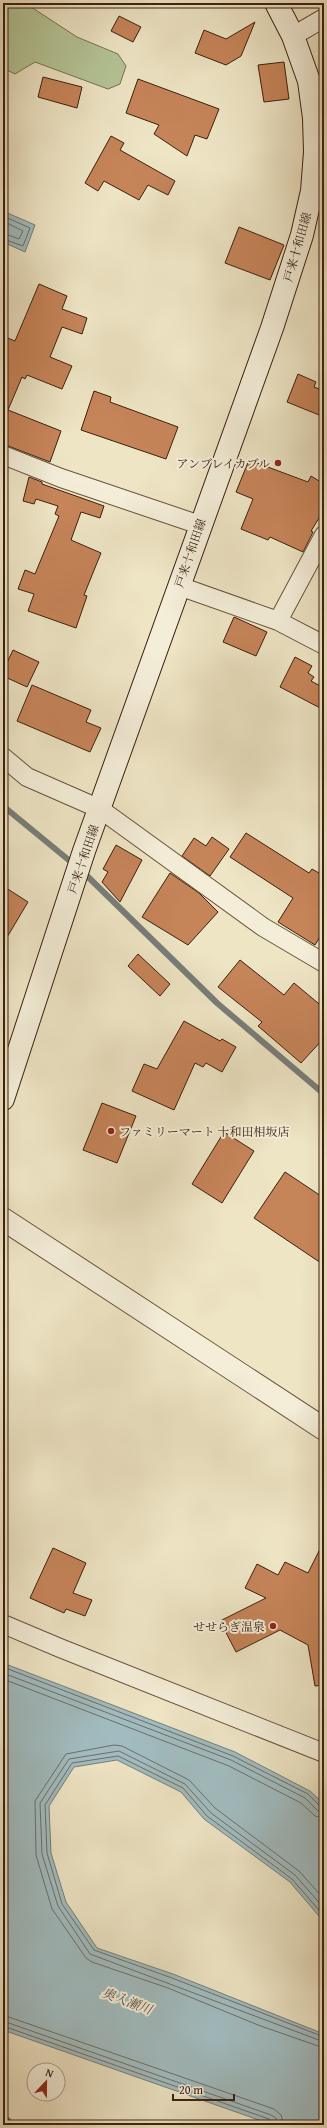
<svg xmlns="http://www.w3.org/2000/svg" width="327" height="2128" font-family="'Gentium Book Plus','Noto Serif JP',serif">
<rect width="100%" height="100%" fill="#eee5c5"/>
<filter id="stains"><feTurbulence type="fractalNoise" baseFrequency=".005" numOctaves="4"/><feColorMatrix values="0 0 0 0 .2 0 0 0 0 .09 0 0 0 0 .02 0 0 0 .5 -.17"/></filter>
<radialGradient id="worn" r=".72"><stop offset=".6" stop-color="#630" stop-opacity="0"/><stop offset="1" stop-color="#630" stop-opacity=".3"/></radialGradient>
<path fill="#b5c597" stroke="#787253" d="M 3,3 L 25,3 L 77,37 L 118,54 L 126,66 L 120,84 L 108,89 L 35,62 L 15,74 L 3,68 Z"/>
<path fill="#a1bcc0" stroke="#787e79" d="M 3,211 L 35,225 L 25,252 L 3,242 Z
M 3,1663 L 235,1752 L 310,1791 L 324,1804 L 324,1922 L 290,1882 L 204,1819 L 181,1792 L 117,1760 L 74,1767 L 49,1806 L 51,1853 L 66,1902 L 97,1948 L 173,1974 L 324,2034 L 324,2125 L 273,2125 L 3,2030 Z"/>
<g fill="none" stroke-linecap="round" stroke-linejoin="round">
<path stroke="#6e6e68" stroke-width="1" d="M 3,216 L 30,228 L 23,246 L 3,239
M 3,221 L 23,231 L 19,239 L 3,233
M 3,1667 L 233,1756 L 308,1794 L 320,1806 L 324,1807
M 3,1673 L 231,1760 L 305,1798 L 317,1810 L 324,1812
M 3,1679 L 229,1766 L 301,1803 L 315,1816 L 324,1818
M 324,1899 L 299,1871 L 215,1808 L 189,1780 L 122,1746 L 114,1745 L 66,1754 L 35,1801 L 36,1855 L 52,1909 L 86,1958 L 92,1962 L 168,1988 L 258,2025 L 324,2048
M 324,1908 L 295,1875 L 211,1813 L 185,1784 L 119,1751 L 69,1759 L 40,1803 L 42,1854 L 58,1906 L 90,1954 L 324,2042
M 324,1916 L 292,1879 L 207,1816 L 183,1788 L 118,1756 L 72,1763 L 45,1805 L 47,1853 L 62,1904 L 94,1950 L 172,1978 L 324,2037
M 3,2015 L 274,2109 L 281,2115 L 284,2125
M 3,2021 L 271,2115 L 276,2118 L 278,2125
M 3,2026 L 269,2119 L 273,2125"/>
<path stroke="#787e79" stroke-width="6" d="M 3,806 L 76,866
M 83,872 L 217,1003 L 324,1094
M 3,2116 L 13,2125"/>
</g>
<path fill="#c68459" stroke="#3b200f" d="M 119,16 L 141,27 L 133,42 L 111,31 Z
M 255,22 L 241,56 L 226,65 L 195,53 L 204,30 L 226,39 Z
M 284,62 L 289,99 L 264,102 L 258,65 Z
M 43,77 L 82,87 L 77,108 L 38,97 Z
M 138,79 L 219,109 L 207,139 L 195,135 L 187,156 L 154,134 L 159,125 L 126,113 Z
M 111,136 L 124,143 L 120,150 L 175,181 L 168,195 L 148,185 L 139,200 L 104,181 L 98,191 L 85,183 Z
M 239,227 L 284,245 L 270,280 L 225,263 Z
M 39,284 L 67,296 L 62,309 L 87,318 L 82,334 L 62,327 L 50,357 L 72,366 L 62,389 L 27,375 L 25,379 L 22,377 L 8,410 L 61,431 L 50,462 L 3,444 L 3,336 L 15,341 Z
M 298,374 L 316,382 L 314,387 L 324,391 L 324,417 L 287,402 Z
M 94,391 L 111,397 L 110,402 L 178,427 L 166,459 L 81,430 Z
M 249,460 L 308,482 L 311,476 L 324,484 L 324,510 L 311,531 L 313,532 L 303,552 L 270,537 L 268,540 L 241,529 L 253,499 L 236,492 Z
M 29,477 L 42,482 L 42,484 L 104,506 L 100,518 L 81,512 L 71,540 L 101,553 L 84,595 L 87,596 L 76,628 L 28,611 L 34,594 L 18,589 L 25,570 L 35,574 L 59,516 L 55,514 L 58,506 L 36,499 L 34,504 L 23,501 Z
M 234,617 L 267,632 L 256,656 L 223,642 Z
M 13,650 L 39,662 L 27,687 L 3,676 L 3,671 Z
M 295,657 L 312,666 L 308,673 L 314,677 L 311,681 L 324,688 L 324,710 L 280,687 Z
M 32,685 L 91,710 L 86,722 L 101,728 L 90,752 L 17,721 Z
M 246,833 L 309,873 L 312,869 L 324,876 L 324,930 L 315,945 L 278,922 L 293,898 L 230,857 Z
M 212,837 L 229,849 L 210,876 L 182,856 L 194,838 L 206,846 Z
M 116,845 L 142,860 L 120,902 L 102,882 L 108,872 L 103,869 Z
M 170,873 L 199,893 L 218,912 L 188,945 L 142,917 Z
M 3,886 L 28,902 L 3,944 Z
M 138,954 L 170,984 L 160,996 L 128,966 Z
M 240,960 L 284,995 L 294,983 L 324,1008 L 324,1038 L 301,1063 L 258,1026 L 262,1022 L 218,987 Z
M 184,1021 L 220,1041 L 222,1039 L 236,1047 L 222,1072 L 206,1063 L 203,1067 L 195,1063 L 174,1110 L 132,1091 L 144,1064 L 157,1069 Z
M 102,1103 L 136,1116 L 117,1163 L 83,1150 Z
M 224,1132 L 254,1151 L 222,1203 L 192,1184 Z
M 285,1172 L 324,1198 L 324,1265 L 254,1218 Z
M 324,1541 L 324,1685 L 315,1686 L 308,1645 L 280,1630 L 236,1652 L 220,1621 L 266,1598 L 245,1588 L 257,1564 L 278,1575 L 285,1562 L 308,1573 Z
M 53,1548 L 86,1563 L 73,1593 L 92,1600 L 85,1616 L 66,1609 L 64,1613 L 30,1598 Z"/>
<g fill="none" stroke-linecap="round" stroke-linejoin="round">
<g stroke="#68513c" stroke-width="20">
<path id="minor" d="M 293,36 L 324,18
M 3,455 L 61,478 L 200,525
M 179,586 L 278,621 L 324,645
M 278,621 L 324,535
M 3,757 L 27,777 L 100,809 L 263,927 L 324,963
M 3,1624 L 60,1648 L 324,1753"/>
</g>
<g stroke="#68513c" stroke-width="24">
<path id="tertiary" d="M 3,1219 L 324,1429"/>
</g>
<g stroke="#3b200f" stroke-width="24">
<path id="secondary" d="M 3,1099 L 84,851 L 272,328 L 302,235 L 312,191 L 315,152 L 314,118 L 309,81 L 293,36 L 276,3"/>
</g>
<use href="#minor" stroke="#f4eed9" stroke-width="18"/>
<use href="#tertiary" stroke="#f4eed9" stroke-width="22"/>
<use href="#secondary" stroke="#f4eed9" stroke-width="22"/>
</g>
<g fill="#8f2418" stroke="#f4eed9" stroke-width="1.5">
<circle cx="278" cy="463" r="4"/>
<circle cx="111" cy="1131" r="4"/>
<circle cx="273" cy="1626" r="4"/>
</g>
<g text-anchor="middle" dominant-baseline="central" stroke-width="4" stroke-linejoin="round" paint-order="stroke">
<g font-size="12" fill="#3b200f" stroke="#f4eed9">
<text transform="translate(297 247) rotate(-74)">戸来十和田線</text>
<text transform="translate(190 553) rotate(-71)">戸来十和田線</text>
<text transform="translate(83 859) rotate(-71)">戸来十和田線</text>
</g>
<g font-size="12" fill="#3b200f" stroke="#f4eed9" text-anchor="end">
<text x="270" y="463">アンブレイカブル</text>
<text x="119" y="1131" text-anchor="start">ファミリーマート 十和田相坂店</text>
<text x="265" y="1626">せせらぎ温泉</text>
</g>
<g font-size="13" font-style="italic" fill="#5a4f44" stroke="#f4eed9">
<text transform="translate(127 2001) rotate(21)">奥入瀬川</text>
</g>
</g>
<rect width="327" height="2128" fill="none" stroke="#eee5c5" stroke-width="16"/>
<rect x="4" y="4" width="319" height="2120" fill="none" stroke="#3b200f" stroke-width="2"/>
<rect x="8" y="8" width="311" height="2112" fill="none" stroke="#3b200f"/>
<g transform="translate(46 2082) rotate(22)"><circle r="19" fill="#f4eed9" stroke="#aa9c88"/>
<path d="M0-3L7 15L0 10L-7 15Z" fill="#8f2418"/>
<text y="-6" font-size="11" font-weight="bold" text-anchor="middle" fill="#3b200f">N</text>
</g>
<path d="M173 2094v6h61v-6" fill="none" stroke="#3b200f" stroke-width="2"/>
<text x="179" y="2094" font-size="12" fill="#3b200f" stroke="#f4eed9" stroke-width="3" paint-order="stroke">20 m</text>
<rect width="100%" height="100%" filter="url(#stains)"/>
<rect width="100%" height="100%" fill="url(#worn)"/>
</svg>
